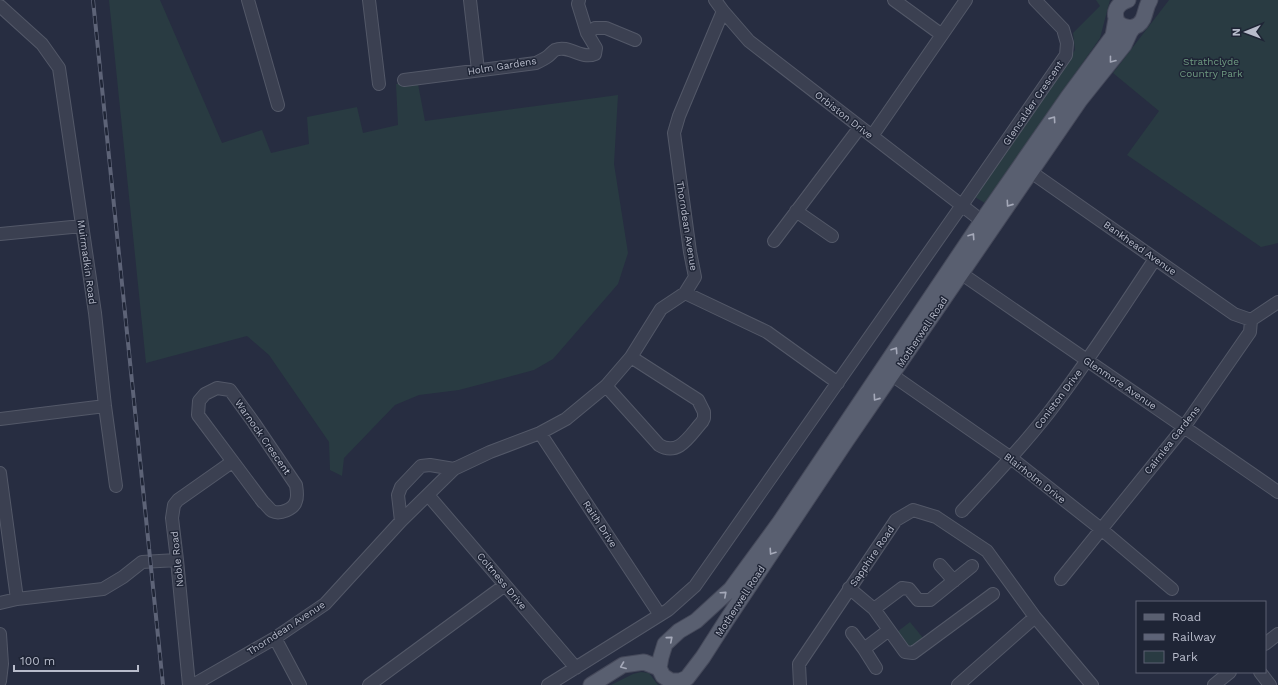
<svg xmlns="http://www.w3.org/2000/svg" width="1278" height="685" font-family="'Work Sans',sans-serif">
<rect width="100%" height="100%" fill="#272d41"/>
<path fill="#293b42" d="M 109,0 L 160,0 L 222,143 L 262,130 L 271,153 L 309,144 L 307,117 L 357,107 L 363,133 L 398,125 L 396,84 L 418,84 L 425,121 L 618,95 L 614,164 L 628,253 L 618,284 L 553,359 L 534,370 L 459,390 L 419,395 L 395,405 L 344,458 L 342,476 L 330,470 L 329,442 L 269,355 L 247,336 L 146,363 Z
M 1096,0 L 1110,0 L 1100,38 L 985,203 L 973,196 L 1075,50 L 1073,33 L 1100,6 Z
M 1169,0 L 1278,0 L 1278,243 L 1261,247 L 1127,155 L 1159,111 L 1113,73 Z
M 910,622 L 923,638 L 914,645 L 909,646 L 897,632 Z
M 641,672 L 649,673 L 658,685 L 611,685 L 633,674 Z"/>
<g fill="none" stroke-linecap="round" stroke-linejoin="round">
<g stroke="#535868" stroke-width="14">
<path id="minor" d="M 248,0 L 278,105
M 369,0 L 379,84
M 470,0 L 478,70
M 715,0 L 723,11 L 749,41 L 982,221
M 894,0 L 942,35
M 0,6 L 42,44 L 59,68 L 95,313 L 105,406 L 116,486
M 587,33 L 595,28 L 606,28 L 635,40
M 404,80 L 536,63 C 540,61 544,59 547,57 C 550,55 552,52 555,50 C 569,44 581,60 595,54 L 596,48 L 587,33 L 578,4 L 579,0
M 872,136 L 966,0
M 1031,172 L 1234,314 L 1251,320
M 796,211 L 832,236
M 0,234 L 82,226
M 774,241 L 860,127
M 962,274 L 1278,492
M 685,293 L 767,332 L 838,383
M 1251,320 L 1278,302
M 892,375 L 1011,458 L 1101,529 L 1172,589
M 606,386 L 659,445 C 679,457 690,435 702,422 L 704,418 L 704,412 L 698,400 L 631,357
M 217,388 L 230,390 L 254,423 L 296,485 C 297,491 298,496 296,501 C 294,509 280,515 272,511 C 269,509 266,504 263,502 L 198,415 L 199,401 L 205,394 Z
M 0,419 L 105,406
M 540,433 L 660,615
M 0,473 L 17,599
M 428,495 L 576,668
M 962,511 C 992,479 1023,446 1050,411 C 1088,362 1121,310 1155,259
M 401,521 L 398,495 L 401,487 L 421,466 L 430,465 L 454,469
M 940,565 L 954,581
M 1061,579 L 1184,427 L 1250,332 L 1251,320
M 849,588 L 874,609 L 905,652 L 913,653 L 993,594
M 0,603 L 17,599 L 103,589 L 123,577 L 142,562 L 177,560
M 874,609 L 902,588 L 909,589 L 918,600 L 930,600 L 972,566
M 852,633 L 864,649 L 889,630
M 0,634 L 2,664 L 0,681
M 275,638 L 300,685
M 1265,644 L 1278,634
M 864,649 L 876,668
M 1260,672 L 1270,685
M 189,685 L 177,560 L 172,518 L 174,505 L 178,500 L 232,462
M 193,685 L 275,638 L 325,604 L 401,521 L 454,469 L 490,452 L 540,433 L 566,419 L 606,386 L 631,357 L 661,309 L 685,293 L 695,277 L 690,252 L 674,133 L 679,116 L 723,11
M 369,685 L 505,585
M 548,685 L 668,610 L 695,586 L 960,208 L 1066,55 L 1067,43 L 1063,29 L 1035,0
M 800,685 L 799,664 L 896,520 L 913,510 L 936,517 L 987,551 L 1035,617 L 1092,685
M 958,685 L 1035,617
M 1214,685 L 1230,672"/>
</g>
<g stroke="#45495a" stroke-width="17">
<path id="major" d="M 1128,0 C 1117,4 1112,12 1118,23 C 1126,30 1138,29 1143,19 C 1146,12 1146,6 1150,0
M 1116,19 L 1113,36 L 1068,97 L 982,221 L 780,522 L 731,589 L 696,621 L 679,631 L 665,644 L 661,657 L 659,668 L 663,676 L 671,681 L 680,681 L 687,678 L 703,657 L 726,621 L 846,441 L 1080,100 L 1124,45 L 1130,32 L 1133,28
M 591,685 L 623,665 L 644,662 L 659,668"/>
</g>
<use href="#minor" stroke="#3b4051" stroke-width="12"/>
<use href="#major" stroke="#595f70" stroke-width="15"/>
<g stroke="#5d6377" stroke-width="4">
<path id="rail" d="M 93,0 L 163,685"/>
</g>
<use href="#rail" stroke="#1f2536" stroke-width="2.5" stroke-dasharray="8" stroke-linecap="butt"/>
</g>
<defs><path id="oneway-chevron" d="M-2-3.5L2.5 0L-2 3.5" fill="none" stroke-width="1.6" stroke-linecap="round" stroke-linejoin="round"/></defs>
<g stroke="#a5a9b9">
<use href="#oneway-chevron" transform="translate(1112 60) rotate(128)"/>
<use href="#oneway-chevron" transform="translate(1053 119) rotate(-55)"/>
<use href="#oneway-chevron" transform="translate(1009 204) rotate(125)"/>
<use href="#oneway-chevron" transform="translate(972 236) rotate(-56)"/>
<use href="#oneway-chevron" transform="translate(895 350) rotate(-56)"/>
<use href="#oneway-chevron" transform="translate(876 398) rotate(125)"/>
<use href="#oneway-chevron" transform="translate(772 552) rotate(124)"/>
<use href="#oneway-chevron" transform="translate(724 594) rotate(-42)"/>
<use href="#oneway-chevron" transform="translate(670 639) rotate(-41)"/>
<use href="#oneway-chevron" transform="translate(623 666) rotate(159)"/>
</g>
<g text-anchor="middle" dominant-baseline="central" stroke-width="3" stroke-linejoin="round" paint-order="stroke">
<g font-size="10" fill="#6f9b81" stroke="#1f2536">
<text x="1211" y="61">Strathclyde<tspan x="1211" dy="12">Country Park</tspan></text>
</g>
<g font-size="10" fill="#b8bccb" stroke="#1f2536">
<text transform="translate(502 66) rotate(-9)">Holm Gardens</text>
<text transform="translate(1033 103) rotate(-56)">Glencalder Crescent</text>
<text transform="translate(844 115) rotate(38)">Orbiston Drive</text>
<text transform="translate(687 226) rotate(81)">Thorndean Avenue</text>
<text transform="translate(1140 248) rotate(35)">Bankhead Avenue</text>
<text transform="translate(87 262) rotate(82)">Muirmadkin Road</text>
<text transform="translate(922 332) rotate(-56)">Motherwell Road</text>
<text transform="translate(1120 383) rotate(34)">Glenmore Avenue</text>
<text transform="translate(1058 399) rotate(-53)">Coniston Drive</text>
<text transform="translate(263 437) rotate(55)">Warnock Crescent</text>
<text transform="translate(1172 440) rotate(-52)">Cairnlea Gardens</text>
<text transform="translate(1035 478) rotate(38)">Blairholm Drive</text>
<text transform="translate(600 524) rotate(57)">Raith Drive</text>
<text transform="translate(872 556) rotate(-56)">Sapphire Road</text>
<text transform="translate(177 559) rotate(-96)">Noble Road</text>
<text transform="translate(502 581) rotate(50)">Coltness Drive</text>
<text transform="translate(740 601) rotate(-57)">Motherwell Road</text>
<text transform="translate(286 628) rotate(-33)">Thorndean Avenue</text>
</g>
</g>
<rect x="1136" y="601" width="130" height="72" fill="#1f2536" stroke="#5c6172"/>
<rect x="1144" y="614" width="20" height="6" fill="#595f70" stroke="#5c6172"/>
<text x="1172" y="621" font-size="12" fill="#b8bccb">Road</text>
<rect x="1144" y="634" width="20" height="6" fill="#5d6377" stroke="#5c6172"/>
<text x="1172" y="641" font-size="12" fill="#b8bccb">Railway</text>
<rect x="1144" y="651" width="20" height="12" fill="#293b42" stroke="#5c6172"/>
<text x="1172" y="661" font-size="12" fill="#b8bccb">Park</text>
<g transform="translate(1246 32) rotate(269)" stroke="#1f2536" stroke-width="3" paint-order="stroke">
<path d="M0-3L7 15L0 10L-7 15Z" fill="#b8bccb"/>
<text y="-6" font-size="11" font-weight="bold" text-anchor="middle" fill="#b8bccb">N</text>
</g>
<path d="M14 665v6h124v-6" fill="none" stroke="#b8bccb" stroke-width="2"/>
<text x="20" y="665" font-size="12" fill="#b8bccb" stroke="#1f2536" stroke-width="3" paint-order="stroke">100 m</text>
</svg>
